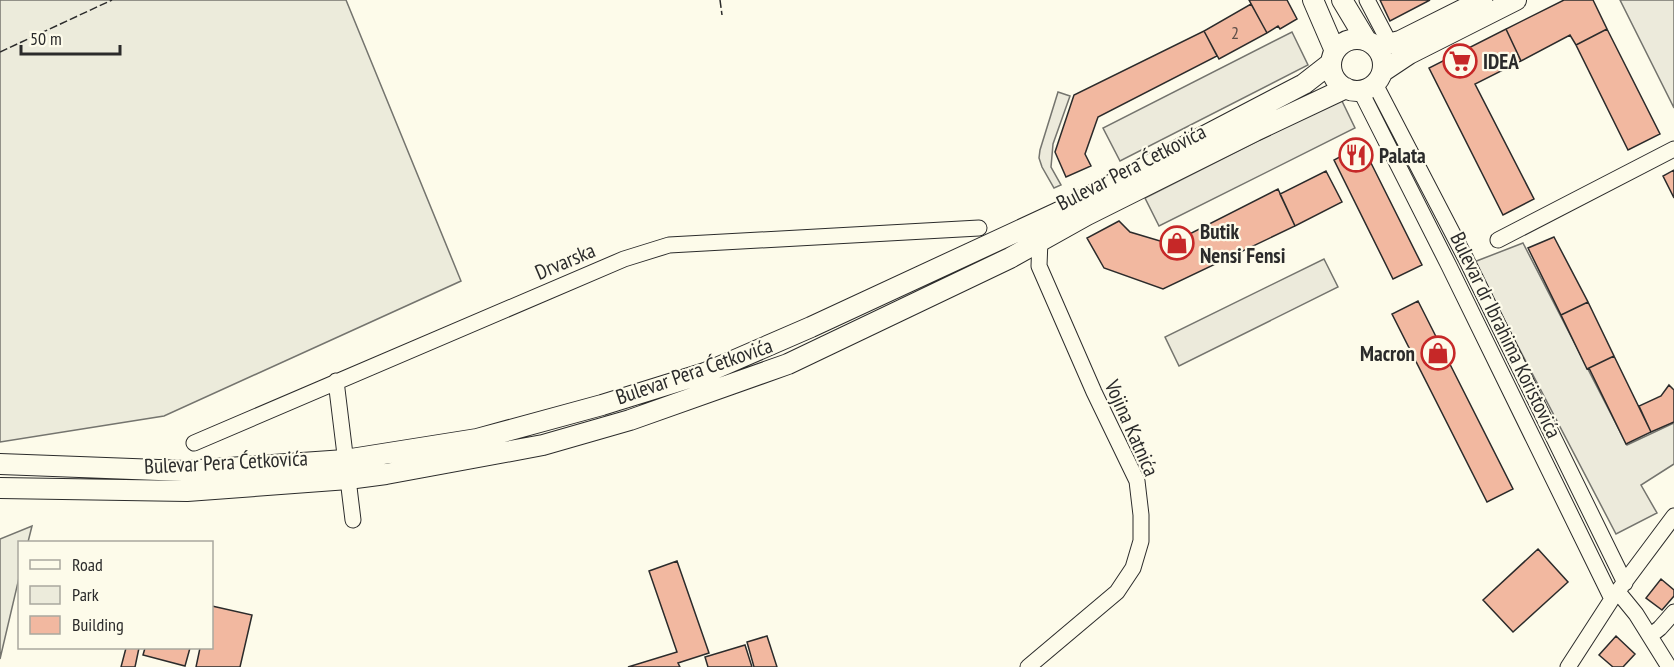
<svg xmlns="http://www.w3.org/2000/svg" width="1674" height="667" font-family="'PT Sans Narrow',sans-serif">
<rect width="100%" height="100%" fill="#fdfbea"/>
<path fill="#ecebdb" stroke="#74746e" stroke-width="1.5" d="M 0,0 L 346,0 L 461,281 L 164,416 L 0,442 Z
M 32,526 L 28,542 L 20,542 L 19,578 L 0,659 L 0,539 Z"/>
<path fill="#eceadb" stroke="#74746e" stroke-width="1.5" d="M 1620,0 L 1674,0 L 1674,108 Z
M 1292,32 L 1308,65 L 1120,161 L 1103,128 Z
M 1058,92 L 1070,96 L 1053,144 L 1051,167 L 1061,185 L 1054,188 L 1042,167 L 1039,158 L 1040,150 Z
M 1341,99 L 1355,128 L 1159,226 L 1145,198 Z
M 1523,243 L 1627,445 L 1674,423 L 1674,464 L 1641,485 L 1657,513 L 1616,534 L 1474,262 Z
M 1324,259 L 1338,287 L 1179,366 L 1165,337 Z"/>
<path fill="#f2b8a0" stroke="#2b2b2b" stroke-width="1.5" d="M 1249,0 L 1287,0 L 1297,19 L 1280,29 L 1278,26 L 1267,33 Z
M 1380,0 L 1430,0 L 1390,21 Z
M 1564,0 L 1593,0 L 1607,29 L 1576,45 L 1570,35 L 1521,61 L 1506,29 Z
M 1251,4 L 1267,33 L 1219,59 L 1204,31 Z
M 1506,29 L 1521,61 L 1475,84 L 1534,199 L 1503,215 L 1429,68 Z
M 1607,29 L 1660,134 L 1628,150 L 1576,45 Z
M 1204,31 L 1217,56 L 1098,117 L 1085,154 L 1091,166 L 1066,177 L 1055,152 L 1074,95 Z
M 1362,145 L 1422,265 L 1393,279 L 1334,160 Z
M 1674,170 L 1674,198 L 1663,176 Z
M 1326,171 L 1342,202 L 1295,226 L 1280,194 Z
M 1278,189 L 1295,226 L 1163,289 L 1104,268 L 1087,238 L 1119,221 L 1130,232 L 1170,244 Z
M 1554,237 L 1588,302 L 1561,315 L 1528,248 Z
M 1418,301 L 1513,489 L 1487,502 L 1392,314 Z
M 1588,302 L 1614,356 L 1587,369 L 1561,315 Z
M 1614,356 L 1651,432 L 1626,444 L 1589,368 Z
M 1669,385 L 1674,390 L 1674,422 L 1651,432 L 1639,406 L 1661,396 Z
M 1538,549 L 1568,582 L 1513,632 L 1483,600 Z
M 677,561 L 709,653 L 678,663 L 680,667 L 628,667 L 677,652 L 649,571 Z
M 1661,579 L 1674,590 L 1674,596 L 1662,610 L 1646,598 Z
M 212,606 L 252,615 L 240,667 L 196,667 L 200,648 L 212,648 Z
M 767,636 L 777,667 L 754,667 L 747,642 Z
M 1616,636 L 1635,654 L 1623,667 L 1613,667 L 1599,655 Z
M 745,645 L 752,667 L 708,667 L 705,657 Z
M 126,648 L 139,648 L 135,667 L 121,667 Z
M 145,648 L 190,648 L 185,666 L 143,655 Z"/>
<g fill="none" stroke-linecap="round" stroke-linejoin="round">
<g stroke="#2b2b2b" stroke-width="17">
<path id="minor" d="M 1367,0 L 1390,44
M 1375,84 L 1466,259 L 1625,583
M 1360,90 L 1449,266 L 1612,599
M 1498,240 L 1674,149
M 336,381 L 353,520
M 194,443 L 624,259 L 669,245 L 979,228
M 1618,592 L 1636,614 L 1669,667
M 1650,636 L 1660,628 L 1674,612
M 1028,667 L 1117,592 L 1133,568 L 1141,541 L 1141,515 L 1137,481 L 1094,392 L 1039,266 L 1040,240
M 1568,667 L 1612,599 L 1674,516"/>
</g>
<g stroke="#2b2b2b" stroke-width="22">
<path id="major" d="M 1313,0 L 1335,51
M 1342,0 L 1366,40
M1331 65a26 26 0 1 1 52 0a26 26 0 1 1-52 0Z
M 1376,47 L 1400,41 L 1482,0
M 1382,72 L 1409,54 L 1516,0
M 0,464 L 185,471 L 345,460 L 477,439 L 602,405 L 705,373 L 811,327 L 1059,212 L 1304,84 L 1331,63
M 0,488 L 187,491 L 348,479 L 386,474 L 543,445 L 630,420 L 788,364 L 1010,258 L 1087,215 L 1255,131 L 1346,88"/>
</g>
<use href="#minor" stroke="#fdfbea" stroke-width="15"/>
<use href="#major" stroke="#fdfbea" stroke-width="20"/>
<path stroke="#2b2b2b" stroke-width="1.5" stroke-dasharray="8 3" stroke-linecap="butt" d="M 720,0 L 722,15
M 0,52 L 112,0"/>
</g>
<defs>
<g id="supermarket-ring" transform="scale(1.725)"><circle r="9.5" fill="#fdfbea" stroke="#c62828" stroke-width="1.5"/><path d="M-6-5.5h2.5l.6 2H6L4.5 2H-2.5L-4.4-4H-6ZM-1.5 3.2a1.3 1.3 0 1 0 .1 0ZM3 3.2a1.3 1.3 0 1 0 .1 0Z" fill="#c62828"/></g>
<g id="restaurant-ring" transform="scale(1.725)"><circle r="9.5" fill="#fdfbea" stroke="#c62828" stroke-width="1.5"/><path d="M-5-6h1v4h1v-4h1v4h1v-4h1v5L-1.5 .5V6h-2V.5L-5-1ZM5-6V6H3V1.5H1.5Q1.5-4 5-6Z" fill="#c62828"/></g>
<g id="shop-ring" transform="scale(1.725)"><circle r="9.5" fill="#fdfbea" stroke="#c62828" stroke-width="1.5"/><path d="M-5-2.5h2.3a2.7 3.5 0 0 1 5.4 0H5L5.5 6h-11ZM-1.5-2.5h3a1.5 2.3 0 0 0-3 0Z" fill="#c62828"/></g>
</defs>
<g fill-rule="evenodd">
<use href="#supermarket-ring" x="1460" y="61"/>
<use href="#restaurant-ring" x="1356" y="155"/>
<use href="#shop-ring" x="1177" y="243"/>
<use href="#shop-ring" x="1438" y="353"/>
</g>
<g text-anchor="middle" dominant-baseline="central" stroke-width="4.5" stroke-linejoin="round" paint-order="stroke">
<g font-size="18" fill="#5d4e48">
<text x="1235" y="32">2</text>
</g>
<g font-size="21" font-weight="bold" fill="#2b2b2b" stroke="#fdfbea" text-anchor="start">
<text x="1483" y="61">IDEA</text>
<text x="1379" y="155">Palata</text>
<text x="1200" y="231">Butik<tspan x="1200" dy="24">Nensi Fensi</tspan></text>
<text x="1415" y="353" text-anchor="end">Macron</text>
</g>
<g font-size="21" fill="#2b2b2b" stroke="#fdfbea">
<text transform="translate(1131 167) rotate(-27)">Bulevar Pera Ćetkovića</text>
<text transform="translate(565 261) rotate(-23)">Drvarska</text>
<text transform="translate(1506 335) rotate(64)">Bulevar dr Ibrahima Koristovića</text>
<text transform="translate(694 371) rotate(-19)">Bulevar Pera Ćetkovića</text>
<text transform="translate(1132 428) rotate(66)">Vojina Katnića</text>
<text transform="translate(226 462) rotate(-3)">Bulevar Pera Ćetkovića</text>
</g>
</g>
<rect x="18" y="541" width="195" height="108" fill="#fdfbea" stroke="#a9a89e" stroke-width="1.5"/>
<rect x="30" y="560" width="30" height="9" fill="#fdfbea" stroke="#a9a89e" stroke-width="1.5"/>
<text x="72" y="571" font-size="18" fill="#2b2b2b">Road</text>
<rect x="30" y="586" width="30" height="18" fill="#ecebdb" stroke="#a9a89e" stroke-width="1.5"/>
<text x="72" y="601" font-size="18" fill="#2b2b2b">Park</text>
<rect x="30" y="616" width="30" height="18" fill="#f2b8a0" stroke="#a9a89e" stroke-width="1.5"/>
<text x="72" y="631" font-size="18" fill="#2b2b2b">Building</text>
<path d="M21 45v9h99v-9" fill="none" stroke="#2b2b2b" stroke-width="3"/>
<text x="30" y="45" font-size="18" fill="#2b2b2b" stroke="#fdfbea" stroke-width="4.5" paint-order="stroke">50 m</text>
</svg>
